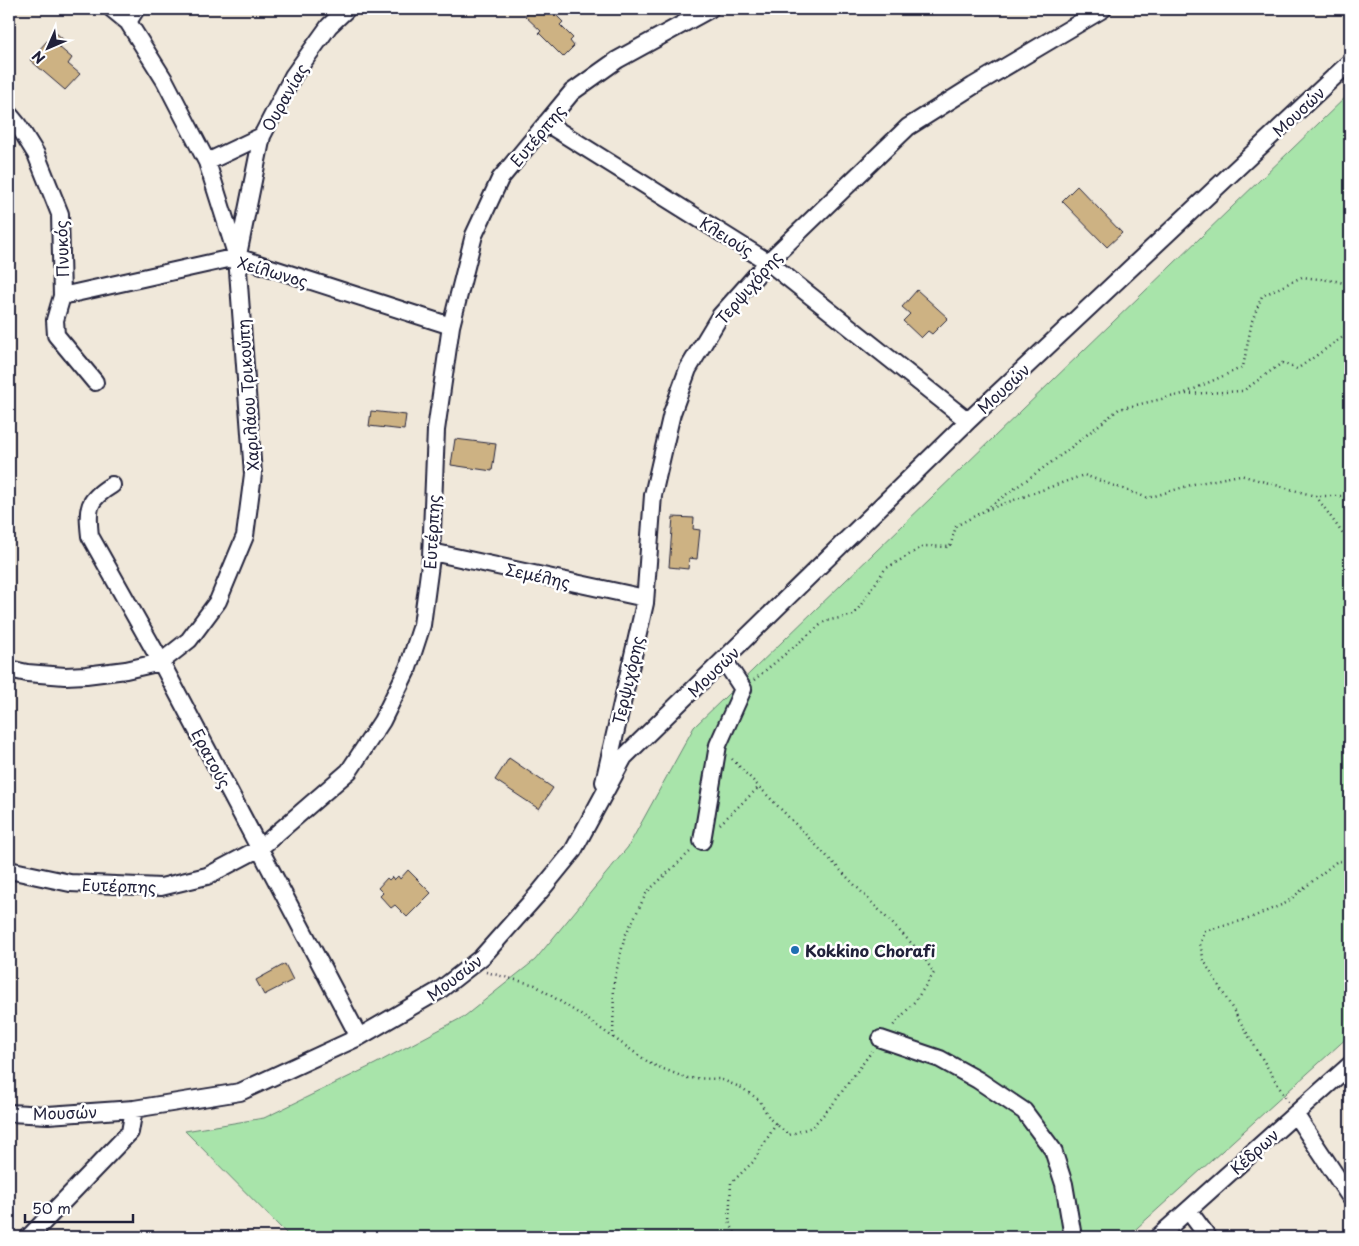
<svg xmlns="http://www.w3.org/2000/svg" width="1359" height="1246" font-family="'Playpen Sans',sans-serif">
<rect width="100%" height="100%" fill="#f0e8da"/>
<filter id="ink" filterUnits="userSpaceOnUse"><feTurbulence type="fractalNoise" baseFrequency=".02" numOctaves="2"/><feDisplacementMap in="SourceGraphic" scale="10" xChannelSelector="R" yChannelSelector="G"/><feConvolveMatrix kernelMatrix="1 2 1 2 8 2 1 2 1" color-interpolation-filters="sRGB"/></filter>
<g filter="url(#ink)">
<path fill="#a8e4aa" stroke="#658372" d="M 1350,93 L 1350,1035 L 1127,1237 L 290,1237 L 185,1131 L 264,1118 L 375,1064 L 465,1016 L 535,960 L 628,847 L 694,727 Z"/>
<path fill="#cdb283" stroke="#22223b" d="M 533,9 L 550,9 L 563,22 L 560,25 L 573,38 L 570,41 L 574,46 L 563,57 L 539,33 L 541,31 L 525,16 Z
M 55,32 L 65,41 L 59,47 L 72,58 L 68,64 L 80,74 L 65,90 L 30,60 Z
M 1077,186 L 1122,233 L 1107,247 L 1062,201 Z
M 917,290 L 948,318 L 932,334 L 928,331 L 921,338 L 903,321 L 910,314 L 902,307 Z
M 371,411 L 406,415 L 404,430 L 369,426 Z
M 455,439 L 496,444 L 492,471 L 451,465 Z
M 673,517 L 694,518 L 693,529 L 700,530 L 697,559 L 689,558 L 688,569 L 669,567 Z
M 509,758 L 553,788 L 539,809 L 495,780 Z
M 408,870 L 431,893 L 407,917 L 395,905 L 391,908 L 380,896 L 383,893 L 378,888 L 387,878 L 389,880 L 392,877 L 394,880 L 398,876 L 400,879 Z
M 285,964 L 293,980 L 264,995 L 256,980 Z"/>
<g fill="none" stroke-linecap="round" stroke-linejoin="round">
<g stroke="#22223b" stroke-width="20">
<path id="minor" d="M 128,22 L 136,9
M 9,114 L 18,125 L 36,154 L 60,214 L 62,296 L 55,320 L 56,335 L 95,382
M 546,123 L 768,262 L 968,421
M 207,162 L 262,136
M 238,255 L 262,136 L 293,76 L 329,26 L 347,9
M 62,296 L 237,257 L 451,326
M 112,485 C 87,500 87,508 90,536 L 161,662 L 359,1037
M 432,552 L 645,598
M 9,669 L 27,673 L 65,676 L 86,675 L 126,670 L 161,662 L 189,640 L 218,601 L 245,536 L 253,474 L 237,257 L 207,162 L 165,81 L 128,22 L 112,9
M 604,782 L 645,603 L 653,495 L 672,413 L 688,369 L 720,316 L 768,262 L 908,127 L 973,86 L 1103,9
M 702,841 L 718,745 L 743,689 L 724,660
M 9,870 L 70,883 L 161,887 L 207,876 L 260,848 L 349,771 L 382,721 L 408,668 L 422,625 L 431,557 L 436,430 L 451,326 L 474,235 L 500,179 L 572,92 L 617,60 L 710,9
M 881,1039 L 940,1059 L 978,1080 L 1024,1111 L 1053,1150 L 1064,1184 L 1073,1237
M 9,1113 L 48,1115 L 134,1109 L 240,1092 L 359,1037 L 440,990 L 482,957 L 538,894 L 573,851 L 624,757 L 968,421 L 1350,62
M 1295,1114 L 1350,1197
M 1188,1210 L 1208,1237
M 29,1237 L 130,1132 L 134,1109
M 1158,1237 L 1350,1065"/>
</g>
<path stroke="#22223b" stroke-width="2.5" stroke-dasharray="1 4" stroke-linecap="butt" d="M 1186,394 L 1243,391 L 1282,363 L 1297,369 L 1350,332
M 1316,496 L 1350,544
M 986,510 L 1084,475 L 1148,498 L 1194,484 L 1240,475 L 1315,496 L 1350,496
M 754,680 L 825,621 L 854,615 L 885,569 L 924,546 L 950,547 L 956,526 L 982,512 L 1064,453 L 1119,409 L 1183,394 L 1243,367 L 1252,321 L 1262,296 L 1302,277 L 1336,281 L 1350,285
M 732,759 L 921,953 L 934,973 L 916,1000 L 891,1028
M 720,824 L 759,787
M 486,972 L 535,985 L 587,1019 L 651,1064 L 686,1078 L 720,1079 L 742,1088 L 759,1100 L 770,1119 L 789,1135 L 812,1127 L 833,1104 L 872,1051
M 613,1038 L 614,981 L 625,936 L 647,892 L 692,850
M 1288,1102 L 1204,961 L 1200,944 L 1205,931 L 1248,919 L 1286,903 L 1336,862 L 1350,859
M 737,1237 L 729,1222 L 731,1183 L 753,1162 L 776,1124"/>
<use href="#minor" stroke="#fff" stroke-width="16"/>
</g>
</g>
<circle fill="#1f6fb2" stroke="#fff" stroke-width="2" cx="795" cy="950" r="5"/>
<g text-anchor="middle" dominant-baseline="central" stroke-width="5" stroke-linejoin="round" paint-order="stroke">
<g font-size="16" fill="#22223b" stroke="#fff">
<text transform="translate(284 97) rotate(-60)">Ουρανίας</text>
<text transform="translate(1298 111) rotate(-43)">Μουσών</text>
<text transform="translate(537 135) rotate(-50)">Ευτέρπης</text>
<text transform="translate(727 236) rotate(32)">Κλειούς</text>
<text transform="translate(61 249) rotate(-92)">Πνυκός</text>
<text transform="translate(273 271) rotate(16)">Χείλωνος</text>
<text transform="translate(748 287) rotate(-49)">Τερψιχόρης</text>
<text transform="translate(1003 388) rotate(-43)">Μουσών</text>
<text transform="translate(247 395) rotate(-94)">Χαριλάου Τρικούπη</text>
<text transform="translate(431 532) rotate(-87)">Ευτέρπης</text>
<text transform="translate(538 575) rotate(12)">Σεμέλης</text>
<text transform="translate(713 671) rotate(-44)">Μουσών</text>
<text transform="translate(627 680) rotate(-77)">Τερψιχόρης</text>
<text transform="translate(212 758) rotate(62)">Ερατούς</text>
<text transform="translate(119 885) rotate(2)">Ευτέρπης</text>
<text transform="translate(454 977) rotate(-37)">Μουσών</text>
<text transform="translate(65 1112) rotate(-2)">Μουσών</text>
<text transform="translate(1254 1151) rotate(-42)">Κέδρων</text>
</g>
<g font-size="16" font-weight="bold" fill="#22223b" stroke="#fff" text-anchor="start">
<text x="805" y="950">Kokkino Chorafi</text>
</g>
</g>
<rect width="1359" height="1246" fill="none" stroke="#fff" stroke-width="30"/>
<rect x="15" y="15" width="1329" height="1216" fill="none" stroke="#22223b" stroke-width="2" filter="url(#ink)"/>
<g transform="translate(48 48) rotate(225)" stroke="#ffffff" stroke-width="4" paint-order="stroke">
<path d="M0-4L9 19L0 12L-9 19Z" fill="#22223b"/>
<text y="-8" font-size="14" font-weight="bold" text-anchor="middle" fill="#22223b">N</text>
</g>
<path d="M25 1214v8h108v-8" fill="none" stroke="#22223b" stroke-width="2.5"/>
<text x="32" y="1214" font-size="15" fill="#22223b" stroke="#ffffff" stroke-width="4" paint-order="stroke">50 m</text>
</svg>
